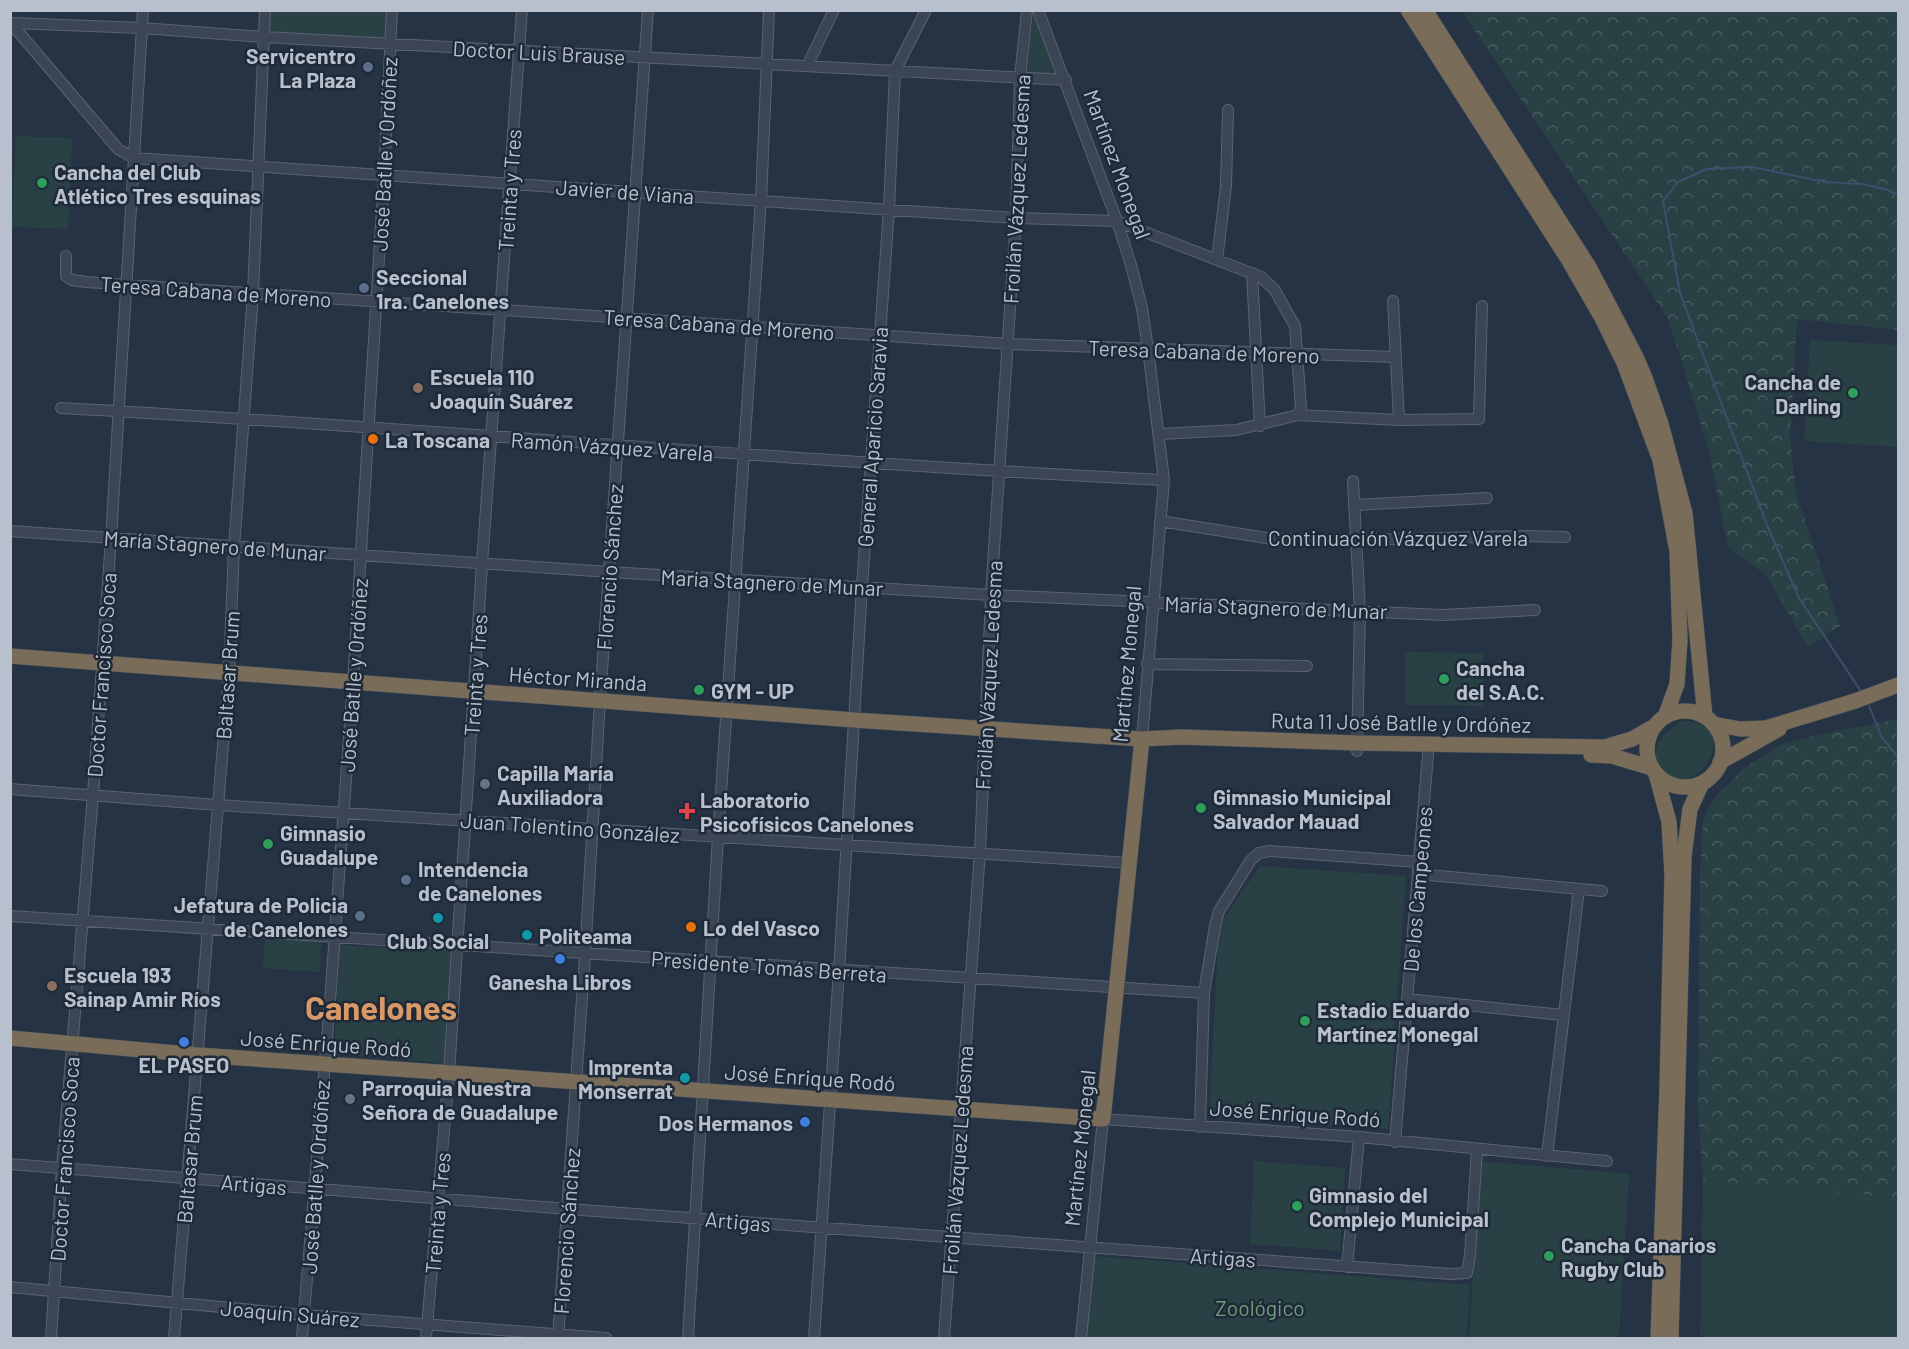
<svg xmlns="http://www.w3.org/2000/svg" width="1909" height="1349" font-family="Barlow,sans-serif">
<defs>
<pattern id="forest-crowns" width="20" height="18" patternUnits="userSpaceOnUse" patternTransform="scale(1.5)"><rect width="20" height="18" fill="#294145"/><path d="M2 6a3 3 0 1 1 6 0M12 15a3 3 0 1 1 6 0" fill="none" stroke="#465b5f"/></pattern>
</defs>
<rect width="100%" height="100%" fill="#263344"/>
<path fill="#294145" d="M 270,11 L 387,11 L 385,40 L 268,34 Z
M 1033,12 L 1057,76 L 1027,75 Z
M 16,136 L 72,138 L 68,229 L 12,227 Z
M 1810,340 L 1898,345 L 1898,447 L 1804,441 Z
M 1405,652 L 1483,653 L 1483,706 L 1405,705 Z
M 1682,721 C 1740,721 1708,792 1668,778 C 1662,776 1661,774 1658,769 C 1649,747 1665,731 1682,721 Z
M 1260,866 L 1406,876 L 1388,1129 L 1209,1117 L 1219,925 Z
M 265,937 L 321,941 L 320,972 L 263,968 Z
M 340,945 L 451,951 L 444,1063 L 334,1054 Z
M 1254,1161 L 1345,1168 L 1340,1251 L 1250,1244 Z
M 1480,1161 L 1629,1174 L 1619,1338 L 1469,1338 Z
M 1703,1180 L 1898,1198 L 1898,1338 L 1700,1338 Z
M 1093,1256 L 1470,1285 L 1467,1338 L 1085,1338 Z"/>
<path fill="url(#forest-crowns)" d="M 1462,11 L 1898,11 L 1898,330 L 1797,319 L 1790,437 L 1796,493 L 1840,626 L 1808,647 L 1766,575 L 1728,547 L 1709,451 L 1668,318 Z
M 1898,719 L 1898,1198 L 1703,1180 L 1698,1110 L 1700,872 L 1703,823 L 1711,802 L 1744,768 L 1780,745 L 1822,734 Z"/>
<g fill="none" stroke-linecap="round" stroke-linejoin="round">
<path stroke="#3c506d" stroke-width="2" d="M 1862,693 L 1799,598 L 1767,525 L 1680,293 L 1663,201 L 1678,182 L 1707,169 L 1752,167 L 1825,182 L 1863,184 L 1888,190 L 1898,195
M 1868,703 L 1882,738 L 1898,757"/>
<g stroke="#596371" stroke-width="12">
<path id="minor" d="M 1038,10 L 1117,221 L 1131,265 L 1142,308 L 1148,349 L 1164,480 L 1142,739
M 10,22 L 118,149 L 134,158 L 937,213 L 1016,218 L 1117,221 L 1261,277 L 1274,289 L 1295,326 L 1301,407 L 1298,415
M 12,23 L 142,28 L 264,37 L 1066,80
M 807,66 L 834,10
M 66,256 L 66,276 L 72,280 L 86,282 L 1009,344 L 1395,357
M 1217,260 L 1226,186 L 1228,110
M 1252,273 L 1260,426
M 1393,301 L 1399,420
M 61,408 C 429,428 796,462 1164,480
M 1160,434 L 1236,430 L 1298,415 L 1399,420 L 1479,419 L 1482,306
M 1353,481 L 1360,611 L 1357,751
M 1354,505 L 1487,498
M 1160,521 L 1273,539 L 1357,540 L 1524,536 L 1565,537
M 10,531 L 609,572 L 991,595 L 1443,615 L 1535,610
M 1147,664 L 1307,666
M 10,789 L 218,805 L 1129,863
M 1418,874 L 1602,891
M 10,916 L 1204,993
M 1407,999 L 1563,1015
M 1200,1127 L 1204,993 L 1215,926 L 1219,911 L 1251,860 L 1259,853 L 1270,851 L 1419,862
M 1395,1142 L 1429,743
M 1547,1156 L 1579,889
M 10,1164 L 568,1209 L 1451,1274 L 1467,1273 L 1470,1255 L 1477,1150
M 1347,1267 L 1359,1137
M 10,1287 L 305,1315 L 606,1338
M 51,1338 L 62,1168 L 93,795 L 111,538 L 143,10
M 174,1338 L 229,673 L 234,547 L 253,294 L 265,10
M 302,1338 L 330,1002 L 353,682 L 384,176 L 392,10
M 426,1338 L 449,1073 L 482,564 L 522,10
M 558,1338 L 585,955 L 600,700 L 648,10
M 688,1338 L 718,837 L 761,200 L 769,10
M 814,1338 L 839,971 L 862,587 L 889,209 L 895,71 L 926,10
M 944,1338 L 980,852 L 991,595 L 1016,218 L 1020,78 L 1027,10
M 1081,1338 L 1103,1119 L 1359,1137 L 1607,1161"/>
</g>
<g stroke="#46505e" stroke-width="16">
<path id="highway" d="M 1408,10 L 1568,259 L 1602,318 L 1624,363 L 1660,460 L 1677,551 L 1680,640 L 1677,684 L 1665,717
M 1425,10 L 1589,267 L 1636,357 L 1645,378 L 1661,424 L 1685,513 L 1705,717
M 10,656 L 854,720 L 1142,739 L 1182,737 L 1357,743 L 1605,747 L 1632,739 L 1655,726
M1647 749a38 38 0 1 1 76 0a38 38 0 1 1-76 0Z
M 1713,724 L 1740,729 L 1766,728 L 1855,701 L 1898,685
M 1591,755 L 1612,756 L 1652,768
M 1720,762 L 1779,729
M 1656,774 L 1669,822 L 1672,875 L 1667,1087 L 1658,1338
M 10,1038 L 198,1055 L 1103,1119 L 1142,739
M 1671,1338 L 1684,856 L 1690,809 L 1702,783"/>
</g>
<use href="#minor" stroke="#3b4553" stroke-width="10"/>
<use href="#highway" stroke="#796c58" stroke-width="15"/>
</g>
<g fill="#5c6f8a" stroke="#1f2a39" stroke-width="2">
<circle cx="368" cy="67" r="6"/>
<circle cx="364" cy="288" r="6"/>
<circle cx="406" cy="880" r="6"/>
<circle cx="360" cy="916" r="6"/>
</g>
<g fill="#2e9e5b" stroke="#1f2a39" stroke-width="2">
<circle cx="42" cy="183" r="6"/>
<circle cx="1853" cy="393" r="6"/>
<circle cx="1444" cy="679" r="6"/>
<circle cx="699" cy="690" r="6"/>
<circle cx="1201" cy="808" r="6"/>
<circle cx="268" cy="844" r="6"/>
<circle cx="1305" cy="1021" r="6"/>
<circle cx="1297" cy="1206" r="6"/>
<circle cx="1549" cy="1256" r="6"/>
</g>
<g fill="#8d6e63" stroke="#1f2a39" stroke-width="2">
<circle cx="418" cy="388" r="6"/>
<circle cx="52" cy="986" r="6"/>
</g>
<g fill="#e8710a" stroke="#1f2a39" stroke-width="2">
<circle cx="373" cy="439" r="6"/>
<circle cx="691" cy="927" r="6"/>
</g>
<g fill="#6b7280" stroke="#1f2a39" stroke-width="2">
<circle cx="485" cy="784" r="6"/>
<circle cx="350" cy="1099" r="6"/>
</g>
<path fill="#e0444e" stroke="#1f2a39" stroke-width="2" d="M684 802h6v6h6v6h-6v6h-6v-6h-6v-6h6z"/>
<g fill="#0f9aa8" stroke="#1f2a39" stroke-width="2">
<circle cx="438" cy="918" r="6"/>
<circle cx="527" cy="935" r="6"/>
<circle cx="685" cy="1078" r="6"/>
</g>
<g fill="#3f7fe0" stroke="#1f2a39" stroke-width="2">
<circle cx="560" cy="959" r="6"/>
<circle cx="184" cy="1042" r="6"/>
<circle cx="805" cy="1122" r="6"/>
</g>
<g text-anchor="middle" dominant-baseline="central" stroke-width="5" stroke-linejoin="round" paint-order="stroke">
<g font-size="21" fill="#b8c0cd" stroke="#1f2a39">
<text transform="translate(539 52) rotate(3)">Doctor Luis Brause</text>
<text transform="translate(384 154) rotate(-87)">José Batlle y Ordóñez</text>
<text transform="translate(1118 164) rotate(70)">Martínez Monegal</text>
<text transform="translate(1016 189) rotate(-87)">Froilán Vázquez Ledesma</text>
<text transform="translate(509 190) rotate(-86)">Treinta y Tres</text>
<text transform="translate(625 191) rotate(4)">Javier de Viana</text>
<text transform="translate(216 291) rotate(4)">Teresa Cabana de Moreno</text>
<text transform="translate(719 324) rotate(4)">Teresa Cabana de Moreno</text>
<text transform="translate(1204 351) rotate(2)">Teresa Cabana de Moreno</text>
<text transform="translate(872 437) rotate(-86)">General Aparicio Saravia</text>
<text transform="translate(612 446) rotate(4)">Ramón Vázquez Varela</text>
<text x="1398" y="537">Continuación Vázquez Varela</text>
<text transform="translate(215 545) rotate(4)">María Stagnero de Munar</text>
<text transform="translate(609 567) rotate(-86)">Florencio Sánchez</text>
<text transform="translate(772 582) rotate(3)">María Stagnero de Munar</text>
<text transform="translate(1276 607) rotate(2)">María Stagnero de Munar</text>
<text transform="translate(1126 664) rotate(-85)">Martínez Monegal</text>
<text transform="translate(101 675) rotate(-86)">Doctor Francisco Soca</text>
<text transform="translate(227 675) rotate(-86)">Baltasar Brum</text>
<text transform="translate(353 675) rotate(-86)">José Batlle y Ordóñez</text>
<text transform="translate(475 675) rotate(-86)">Treinta y Tres</text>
<text transform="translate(988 675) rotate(-87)">Froilán Vázquez Ledesma</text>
<text transform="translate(578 678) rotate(4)">Héctor Miranda</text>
<text transform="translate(1401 722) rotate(1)">Ruta 11 José Batlle y Ordóñez</text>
<text transform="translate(570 827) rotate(4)">Juan Tolentino González</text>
<text transform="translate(1417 889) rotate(-85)">De los Campeones</text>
<text transform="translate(769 966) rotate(4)">Presidente Tomás Berreta</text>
<text transform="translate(326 1043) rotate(4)">José Enrique Rodó</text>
<text transform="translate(810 1077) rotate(4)">José Enrique Rodó</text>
<text transform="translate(1295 1113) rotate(4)">José Enrique Rodó</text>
<text transform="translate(1079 1148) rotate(-84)">Martínez Monegal</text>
<text transform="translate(64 1159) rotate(-86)">Doctor Francisco Soca</text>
<text transform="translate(189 1159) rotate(-85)">Baltasar Brum</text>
<text transform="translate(957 1160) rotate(-86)">Froilán Vázquez Ledesma</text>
<text transform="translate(315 1177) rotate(-86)">José Batlle y Ordóñez</text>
<text transform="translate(254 1184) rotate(5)">Artigas</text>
<text transform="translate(437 1213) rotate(-85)">Treinta y Tres</text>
<text transform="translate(738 1221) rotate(5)">Artigas</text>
<text transform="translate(566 1231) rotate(-86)">Florencio Sánchez</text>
<text transform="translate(1223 1257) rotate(4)">Artigas</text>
<text transform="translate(290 1313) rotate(5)">Joaquín Suárez</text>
</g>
<g font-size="21" font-weight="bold" fill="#b8c0cd" stroke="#1f2a39" text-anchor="start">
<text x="356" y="55" text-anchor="end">Servicentro<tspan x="356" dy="24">La Plaza</tspan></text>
<text x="54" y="171">Cancha del Club<tspan x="54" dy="24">Atlético Tres esquinas</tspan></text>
<text x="376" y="276">Seccional<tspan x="376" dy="24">1ra. Canelones</tspan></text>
<text x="430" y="376">Escuela 110<tspan x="430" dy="24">Joaquín Suárez</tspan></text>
<text x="1841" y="381" text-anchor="end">Cancha de<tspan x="1841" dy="24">Darling</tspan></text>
<text x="385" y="439">La Toscana</text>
<text x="1456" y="667">Cancha<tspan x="1456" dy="24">del S.A.C.</tspan></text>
<text x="711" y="690">GYM - UP</text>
<text x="497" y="772">Capilla María<tspan x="497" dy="24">Auxiliadora</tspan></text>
<text x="1213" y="796">Gimnasio Municipal<tspan x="1213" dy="24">Salvador Mauad</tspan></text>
<text x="700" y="799">Laboratorio<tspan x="700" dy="24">Psicofísicos Canelones</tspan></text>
<text x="280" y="832">Gimnasio<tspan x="280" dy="24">Guadalupe</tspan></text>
<text x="418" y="868">Intendencia<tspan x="418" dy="24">de Canelones</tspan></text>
<text x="348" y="904" text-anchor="end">Jefatura de Policia<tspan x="348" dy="24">de Canelones</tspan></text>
<text x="703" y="927">Lo del Vasco</text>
<text x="539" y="935">Politeama</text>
<text x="438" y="940" text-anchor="middle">Club Social</text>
<text x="64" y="974">Escuela 193<tspan x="64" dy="24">Sainap Amir Ríos</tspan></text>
<text x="560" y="981" text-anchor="middle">Ganesha Libros</text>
<text x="1317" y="1009">Estadio Eduardo<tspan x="1317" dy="24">Martínez Monegal</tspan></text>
<text x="184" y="1064" text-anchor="middle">EL PASEO</text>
<text x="673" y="1066" text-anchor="end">Imprenta<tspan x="673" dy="24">Monserrat</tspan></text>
<text x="362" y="1087">Parroquia Nuestra<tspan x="362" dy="24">Señora de Guadalupe</tspan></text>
<text x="793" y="1122" text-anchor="end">Dos Hermanos</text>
<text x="1309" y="1194">Gimnasio del<tspan x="1309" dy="24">Complejo Municipal</tspan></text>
<text x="1561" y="1244">Cancha Canarios<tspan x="1561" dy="24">Rugby Club</tspan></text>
</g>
<g font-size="21" fill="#6f9e7a" stroke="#1f2a39">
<text x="1260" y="1307">Zoológico</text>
</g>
<g font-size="33" font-weight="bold" fill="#d99967" stroke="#1f2a39">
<text x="381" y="1007">Canelones</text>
</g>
</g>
<rect width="1909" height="1349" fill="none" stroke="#b8c0cd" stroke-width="24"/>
</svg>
